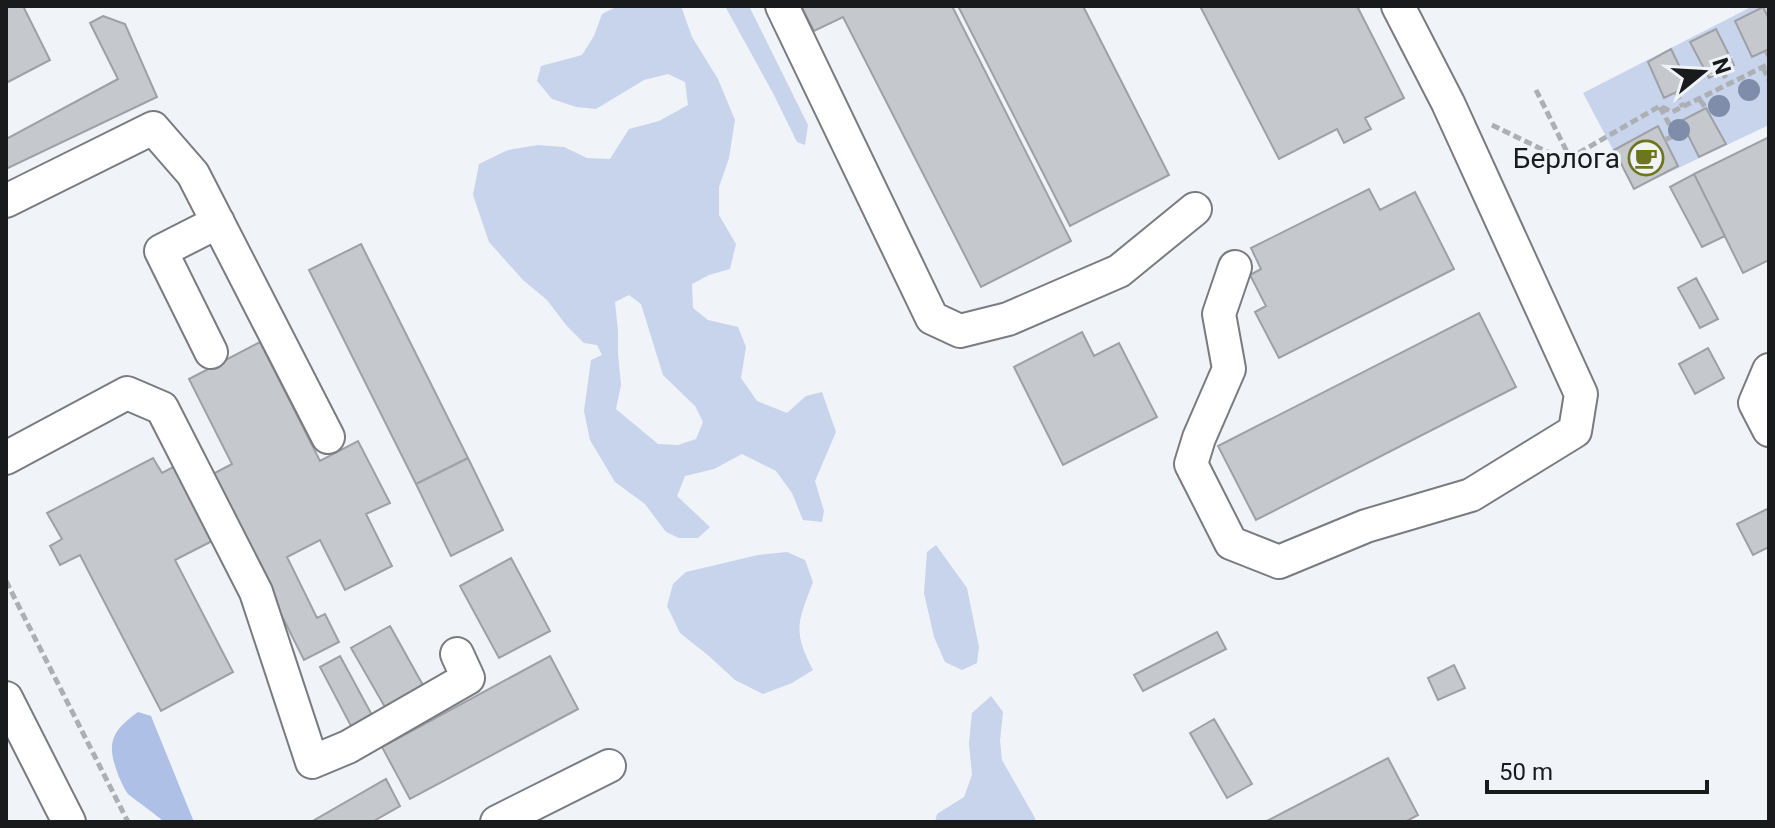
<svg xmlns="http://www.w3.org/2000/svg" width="1775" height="828" font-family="Roboto,sans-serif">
<rect width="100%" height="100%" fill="#f0f3f8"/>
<path fill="#c7d4ec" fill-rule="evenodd" d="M 618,6 L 681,6 L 692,37 L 718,79 L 735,120 L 729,158 L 719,187 L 719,215 L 736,244 L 730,269 L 709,275 L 692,284 L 693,308 L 708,320 L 738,327 L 746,347 L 741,378 L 757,401 L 787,413 L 806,396 L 822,392 L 836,432 L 815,481 L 824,511 L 822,522 L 803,520 L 792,493 L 776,471 L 742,454 L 714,469 L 685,476 L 677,496 L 710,527 L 698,538 L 679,538 L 666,532 L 645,504 L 615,482 L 590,440 L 584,411 L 591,360 L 602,355 L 597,345 L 584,343 L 566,325 L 547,300 L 523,280 L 489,242 L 473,195 L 479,164 L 508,150 L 538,145 L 564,147 L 587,158 L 610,159 L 629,129 L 659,121 L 688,105 L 685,82 L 668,74 L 644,80 L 596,109 L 576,107 L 552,99 L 537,81 L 541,66 L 582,55 L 594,36 L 602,14 ZM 629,295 L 641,304 L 663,375 L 695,406 L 703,422 L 696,439 L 678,445 L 658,444 L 616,409 L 621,385 L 618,354 L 618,331 L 615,302 Z
M 725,6 L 749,6 L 808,125 L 805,145 L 797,142 L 774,95 Z
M 1753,6 L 1769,6 L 1769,125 L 1634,189 L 1583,93 Z
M 936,545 L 967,588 L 979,647 L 977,663 L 962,670 L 945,662 L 934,637 L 924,593 L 927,552 Z
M 787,552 L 805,560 L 813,582 C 798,622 792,630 813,670 L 792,683 L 763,694 L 735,680 L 709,656 L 680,633 L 667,606 L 673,584 L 686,572 L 758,555 Z
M 991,696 L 1003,712 L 1000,741 L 1002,760 L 1035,818 L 1035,822 L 935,822 L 937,814 L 964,797 L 972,775 L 969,743 L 972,713 Z"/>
<path fill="#aec0e6" d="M 138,712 L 151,716 L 194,822 L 164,822 C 152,811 140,804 128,794 C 124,789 122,783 119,777 C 106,744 110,732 138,712 Z"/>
<path fill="#c5c8cd" stroke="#9ea0a5" stroke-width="2" d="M 6,6 L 23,6 L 50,60 L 6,83 Z
M 801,6 L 952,6 L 1071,241 L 981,287 L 843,17 L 814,31 Z
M 958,6 L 1083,6 L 1169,175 L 1070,226 Z
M 1200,6 L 1357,6 L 1404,98 L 1365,118 L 1371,129 L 1344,143 L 1337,129 L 1279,159 Z
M 1763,7 L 1769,19 L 1769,49 L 1752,57 L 1735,21 Z
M 103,16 L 125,24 L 157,97 L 6,169 L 6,139 L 118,79 L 90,23 Z
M 1716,29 L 1734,65 L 1709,78 L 1690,42 Z
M 1671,49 L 1689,86 L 1664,98 L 1648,62 Z
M 1706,108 L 1726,144 L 1699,157 L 1681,121 Z
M 1658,126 L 1678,166 L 1634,189 L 1614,150 Z
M 1769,137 L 1769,260 L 1743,273 L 1694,174 Z
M 1694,174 L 1725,236 L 1702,247 L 1670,187 Z
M 1369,189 L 1380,210 L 1415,192 L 1454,269 L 1279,358 L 1255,312 L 1266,306 L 1250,275 L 1261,269 L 1251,248 Z
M 361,244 L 468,458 L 416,484 L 309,270 Z
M 1696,278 L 1718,319 L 1700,328 L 1678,288 Z
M 1479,313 L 1516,387 L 1256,520 L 1218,446 Z
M 1082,332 L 1094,356 L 1119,343 L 1157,417 L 1063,465 L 1014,367 Z
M 260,342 L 320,461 L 358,441 L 390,503 L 366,514 L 392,566 L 345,590 L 320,540 L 287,557 L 317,618 L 325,614 L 339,642 L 304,660 L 211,475 L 232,464 L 189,379 Z
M 1708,348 L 1724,378 L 1695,394 L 1679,364 Z
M 153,458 L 162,473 L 177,465 L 216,539 L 175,560 L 233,672 L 161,711 L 80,555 L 60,565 L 50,546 L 62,539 L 47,513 Z
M 468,458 L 503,530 L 451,556 L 416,484 Z
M 1769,508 L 1769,547 L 1753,555 L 1737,524 Z
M 511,558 L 550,631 L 499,658 L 460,586 Z
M 390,626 L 424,687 L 386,709 L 351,648 Z
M 1217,632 L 1226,649 L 1143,691 L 1134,675 Z
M 340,656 L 372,715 L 351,726 L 320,667 Z
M 550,656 L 578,709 L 410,799 L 382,747 Z
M 1454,665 L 1465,688 L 1438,700 L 1428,678 Z
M 1214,719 L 1252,784 L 1227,798 L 1190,733 Z
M 1388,758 L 1418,815 L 1405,822 L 1265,822 Z
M 386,779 L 400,806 L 372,822 L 311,822 Z"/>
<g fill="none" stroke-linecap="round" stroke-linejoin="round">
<g stroke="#797b80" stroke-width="36">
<path id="minor" d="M 782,6 L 932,318 L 960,331 L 1008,319 L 1119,271 L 1195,209
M 6,201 L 153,128 L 193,174 L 328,437
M 1235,267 L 1219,314 L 1229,369 L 1199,438 L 1191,464 L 1231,543 L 1279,562 L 1366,526 L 1471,495 L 1575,431 L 1581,394 L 1448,103 L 1398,6
M 211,352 L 161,251 L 218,222
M 1769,370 L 1755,403 L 1769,430
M 6,458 L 127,393 L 162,408 L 256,592 L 312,762 L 348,747 L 468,678 L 457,654
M 6,698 L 69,822
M 497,822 L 609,766"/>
</g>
<path stroke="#acafb3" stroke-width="5" stroke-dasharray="8 4" stroke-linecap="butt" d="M 1766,51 L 1769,56
M 1763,68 L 1769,80
M 1722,71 L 1729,84
M 1536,90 L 1570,158
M 1676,92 L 1683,107
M 1700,100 L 1706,108
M 1660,107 L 1675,135 L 1665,140
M 1492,125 L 1562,159 L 1570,158 L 1660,106 L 1672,112 L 1769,64
M 6,581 L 128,822"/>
<use href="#minor" stroke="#fff" stroke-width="32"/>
</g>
<g fill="#808daa">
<circle cx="1749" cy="90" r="11"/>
<circle cx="1719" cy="106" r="11"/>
<circle cx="1679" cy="130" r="11"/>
</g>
<defs>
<g id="cafe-ring" transform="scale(1.8)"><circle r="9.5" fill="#f0f3f8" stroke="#6d751f" stroke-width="1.5"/><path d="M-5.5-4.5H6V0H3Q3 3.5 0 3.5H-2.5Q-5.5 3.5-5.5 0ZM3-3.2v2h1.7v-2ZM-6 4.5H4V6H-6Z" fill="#6d751f"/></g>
</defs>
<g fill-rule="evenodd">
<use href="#cafe-ring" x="1646" y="158"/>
</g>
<g text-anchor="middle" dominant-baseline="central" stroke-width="6" stroke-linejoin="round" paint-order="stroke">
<g font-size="28" fill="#191a1c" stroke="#f0f3f8" text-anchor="end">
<text x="1620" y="158">Берлога</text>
</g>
</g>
<rect width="1775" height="828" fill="none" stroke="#191a1c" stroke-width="16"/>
<g transform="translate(1703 72) rotate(72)" stroke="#f0f3f8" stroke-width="6" paint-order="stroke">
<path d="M0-6L14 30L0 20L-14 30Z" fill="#191a1c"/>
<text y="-12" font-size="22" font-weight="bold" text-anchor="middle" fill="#191a1c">N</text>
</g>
<path d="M1487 780v12h220v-12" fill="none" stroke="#191a1c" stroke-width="4"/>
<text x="1499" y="780" font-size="24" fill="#191a1c" stroke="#f0f3f8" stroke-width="6" paint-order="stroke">50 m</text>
</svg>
